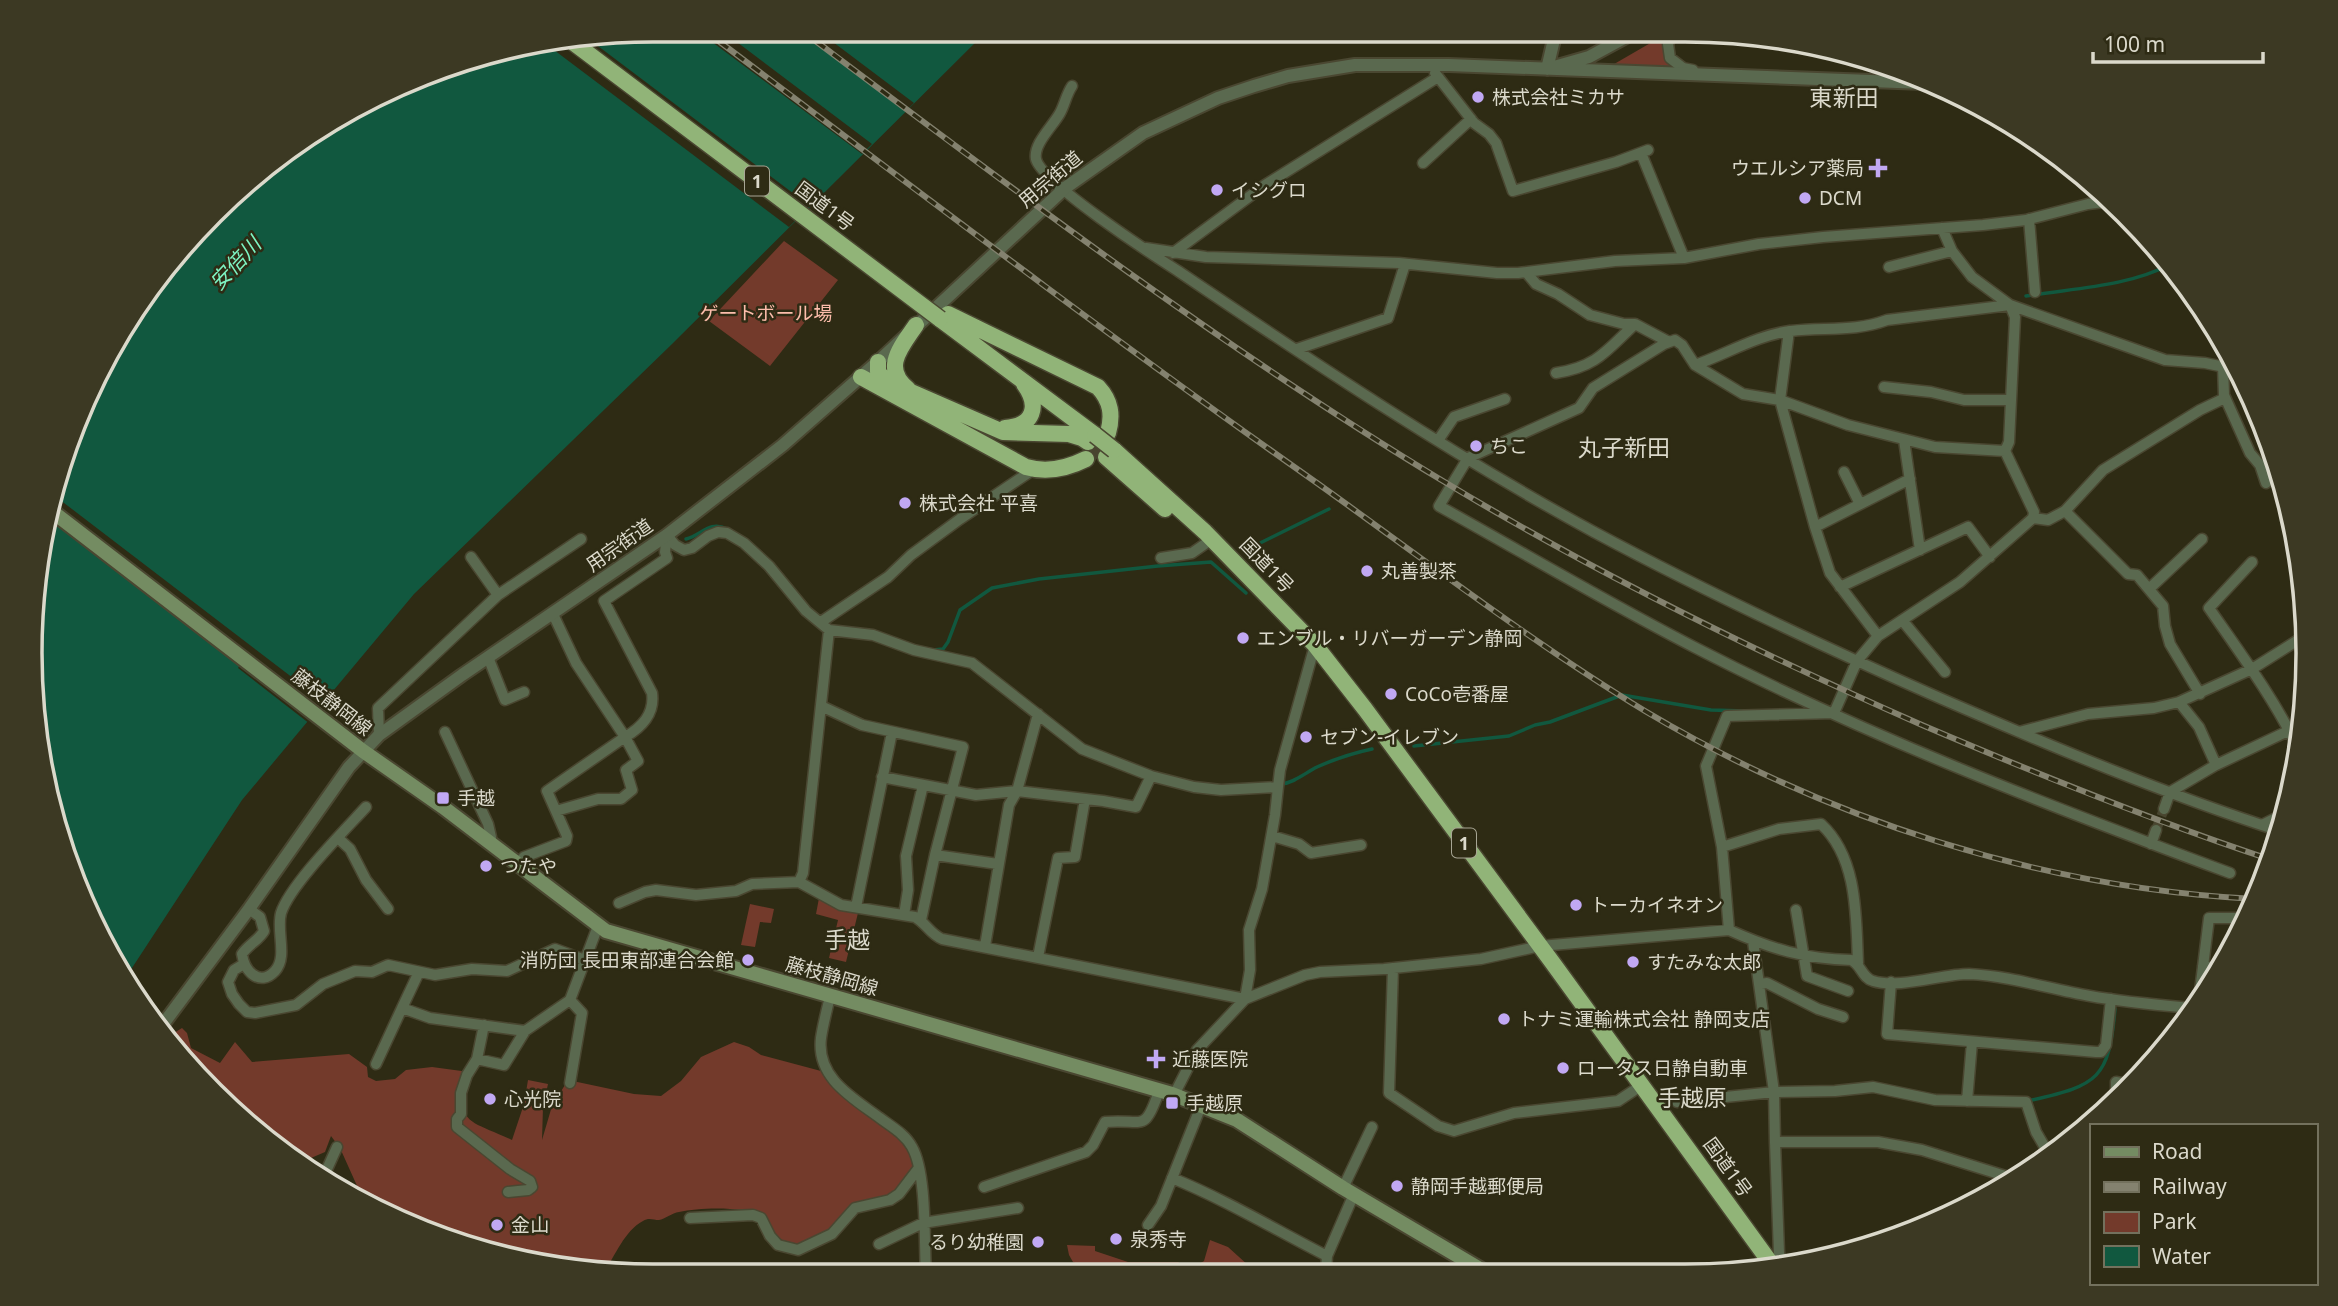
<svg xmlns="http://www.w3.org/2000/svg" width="2338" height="1306" font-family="'Noto Sans','Noto Sans JP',sans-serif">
<rect width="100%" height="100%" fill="#2e2b14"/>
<path fill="#733a2b" d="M 1666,34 C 1662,48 1663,58 1674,69 L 1609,67 Z
M 784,241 L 838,280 L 770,366 L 709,321 Z
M 819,898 L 858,913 L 846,962 L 829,958 L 838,920 L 816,914 Z
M 750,904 L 774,909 L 771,923 L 760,922 L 755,947 L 741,945 Z
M 182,1028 L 187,1033 L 191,1048 L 220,1063 L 235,1042 L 252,1062 L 349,1054 L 367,1067 L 368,1077 L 376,1081 L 395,1079 L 406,1070 L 432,1067 L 469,1072 C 454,1125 468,1119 512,1140 L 524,1104 L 528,1080 L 548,1084 L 543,1107 L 542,1140 L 552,1106 L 568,1080 L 634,1094 L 661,1096 L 681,1081 L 701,1057 L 734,1042 L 749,1047 L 761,1055 L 821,1071 C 839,1104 906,1126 913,1160 C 914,1164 912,1171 910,1175 C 898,1201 875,1194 855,1204 C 844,1209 842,1220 834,1227 C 831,1231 824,1233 820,1235 C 792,1251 778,1245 766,1217 C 745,1206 702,1207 679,1212 C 672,1213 665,1219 659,1220 C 653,1220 649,1217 643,1221 C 624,1231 615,1257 603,1273 L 491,1255 L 375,1207 L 358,1188 L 340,1148 L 331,1136 L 325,1152 L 311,1158 L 306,1164 L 184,1064 L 169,1040 L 174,1033 Z
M 1210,1240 L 1228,1247 L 1249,1266 L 1243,1273 L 1102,1273 L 1073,1262 L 1069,1255 L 1067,1245 L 1095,1246 L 1095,1251 L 1128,1262 L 1178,1262 L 1185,1267 L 1194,1267 L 1204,1261 Z"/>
<path fill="#11583f" d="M 653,30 L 988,30 L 670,346 L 414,594 L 242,800 L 128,974 L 77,891 L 31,693 L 51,491 L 135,306 L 274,158 L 453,63 Z"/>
<path fill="#2e2b14" d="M 696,30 L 721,30 L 872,144 L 862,154 Z
M 798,30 L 817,30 L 914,103 L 906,111 Z
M 590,40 L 810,206 L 789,227 L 550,47 Z
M 51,493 L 327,704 L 310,724 L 238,668 L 240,665 L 49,517 Z"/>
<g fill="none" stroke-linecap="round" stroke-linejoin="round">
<path stroke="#11583f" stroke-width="3.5" d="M 2026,296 C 2074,288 2127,287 2171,264
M 686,539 C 701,536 709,520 727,529
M 1246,550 L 1329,509
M 933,650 L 943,649 L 948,642 L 960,610 L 992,588 L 1039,579 L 1158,566 L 1211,562 L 1246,593
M 1414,746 L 1509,736 L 1535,725 L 1550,722 L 1622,695 L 1711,710 L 1746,711
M 1281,784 C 1294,783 1305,773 1317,767 C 1335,759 1353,753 1372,749
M 2032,1100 C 2098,1085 2109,1079 2115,1009"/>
<path stroke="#48452f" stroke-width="10" stroke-dasharray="10 5" stroke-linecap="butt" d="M 2156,830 L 2164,809"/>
<path stroke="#48452f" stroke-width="16" stroke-dasharray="16 8" stroke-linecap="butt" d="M 1086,459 L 1108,433"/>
<g stroke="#4a4731" stroke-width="13">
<path id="minor" d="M 1674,31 L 1668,44 L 1670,58 L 1683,68 L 1693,70
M 1435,73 L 1474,123 L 1489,134 L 1496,143 L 1513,191 L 1616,162 L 1648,150
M 1072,86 C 1066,95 1065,104 1060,113 C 1053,126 1033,144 1036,159 C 1041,182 1153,255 1178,271 C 1311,361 1452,455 1594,532 C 1708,593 1824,647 1942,699 C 2053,747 2165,794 2280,831
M 1641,153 L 1684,258
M 1423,163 L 1471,119
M 2029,219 L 2035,292
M 1942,228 L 1952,251 L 1972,277 L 2010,305 L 2165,360 L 2205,363 L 2239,370
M 1146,248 L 1206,257 L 1399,263 L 1497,273 L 1518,273 L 1615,261 L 1684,258 L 1759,244 L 1823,237 L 1983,225 L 2026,220 L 2088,204 L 2112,201
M 1173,253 L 1265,185 L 1438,77
M 1889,267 L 1952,251
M 1526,272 L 1536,284 L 1558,294 L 1590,315 L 1624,324 L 1635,324 L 1669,342
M 1789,331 L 1780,400 L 1815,527
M 1297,349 L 1388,318 L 1405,264
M 1695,365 L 1682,345 L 1675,340 L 1664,344 L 1593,388 L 1579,408 L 1468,458 L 1439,506 C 1524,553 1608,603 1694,647 C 1867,736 2049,806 2230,873
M 2223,366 L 2224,395 L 2250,453 L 2260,465 L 2281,476
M 2226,367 L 2227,351
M 1556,373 C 1597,367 1607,350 1635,324
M 1884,387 L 1931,392 L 1964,400 L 2010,400
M 1439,439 L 1454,417 L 1505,399
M 1904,440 L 1920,550
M 2260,465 L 2266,483
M 1844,472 L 1860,504
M 2065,511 L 2128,574 L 2137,575 L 2163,606 L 2165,626 L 2170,644 L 2200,694
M 2033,518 L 2048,520 L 2065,511 L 2103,470 L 2200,410 L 2225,398
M 667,535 L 675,545 L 684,550 L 692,548 L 708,536 L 718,532 L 727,533 L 744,543 L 769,566 L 806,611 L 829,630 L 873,635 L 914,650 L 972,663 L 1082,749 L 1151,776 L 1194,787 L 1221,790 L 1278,787 L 1280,770 L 1315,645
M 1161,558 L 1192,553 L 1205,544
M 2252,562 L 2209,608 C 2241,654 2275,700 2299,750
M 1840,587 L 1968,527 L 1990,557
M 2149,589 L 2202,539
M 498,595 L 581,539
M 553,614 L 576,663 L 625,737 C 642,727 655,714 652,693 L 604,601 L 667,558 L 665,552 L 667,535
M 1902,620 L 1945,672
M 821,622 L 888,577 L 911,555 L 960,519 L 1034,469
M 1878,636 L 1830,573 L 1815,527 L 1910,479
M 488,657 L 505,700 L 524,692
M 2179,702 L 2199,727 L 2216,765
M 821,706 L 862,725 L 963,747 L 935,855 L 921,920
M 445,732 L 488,824 L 491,837 L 490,844
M 2019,732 L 2088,714 L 2154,708 L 2179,702 L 2252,669 L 2306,635
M 379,735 L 378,708 L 498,595 L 471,557
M 882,777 L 976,795 L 1017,791 L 1103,801 L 1136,807 L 1151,776
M 2164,809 L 2170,792 L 2216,765 L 2303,724
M 2262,825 L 2284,814
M 1272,836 L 1299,844 L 1311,853 L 1361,845
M 338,838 L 350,849 L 366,880 L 388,909
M 2151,844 L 2156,830
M 1722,847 L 1779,829 L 1821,824 C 1858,858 1856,917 1858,963
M 935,855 L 998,864
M 516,865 L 524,857 L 566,841 L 567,836 L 547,791 L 625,737 L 638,761 L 626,770 L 632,790 L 621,799 L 598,799 L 556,811
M 799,882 L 803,873 L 829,630
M 619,903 L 645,892 L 656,890 L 696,895 L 736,891 L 752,884 L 799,882 L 841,905 L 915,917 C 926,923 930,934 942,939 L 1245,999 L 1250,970 L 1249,930 L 1262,889 L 1275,815 L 1278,787
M 856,907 L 892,732
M 249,909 L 260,917 L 264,931 C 259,940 249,944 242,954 C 244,970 259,988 275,971 C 288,957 276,931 281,913 C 290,885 344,831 366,807
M 1796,910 L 1807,976 L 1848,991
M 904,915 L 908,890 L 906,856 L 923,785
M 1729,930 L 1722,847 L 1706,766 L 1727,716 L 1834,713 L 1857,661 L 1878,636 L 1960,582 L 2033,518 L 2034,512 L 2005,451 L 2009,442 L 2015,317 L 2010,305 L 1887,320 C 1855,332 1825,327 1791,331 C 1760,334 1724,355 1695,365 L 1743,394 L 1780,400 L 1848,425 L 1935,447 L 2005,451
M 1753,941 L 1774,1092 L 1775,1142 L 1878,1142 L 1922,1150 L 2015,1179
M 985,946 L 1009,805 L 1017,791 L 1038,714
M 1038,957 L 1058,858 L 1075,857 L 1085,799
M 244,964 L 234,970 L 228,982 L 232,994 L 239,1004 L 247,1012 L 255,1013 L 296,1005 L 323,984 L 355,971 L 372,972 L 388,965 L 435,975 L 472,969 L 507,971 L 555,949 L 585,960
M 2203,966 L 2222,968
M 1393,968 L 1389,1093 L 1438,1126 L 1454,1131 L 1514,1113 L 1618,1101 L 1642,1085
M 419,972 L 402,1008 L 430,1018 L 525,1031 L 570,1000 L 598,926
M 1891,982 L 1887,1034 L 2096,1052 L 2101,1052 L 2106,1045 L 2111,999
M 1759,984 L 1767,983 L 1818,1009 L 1843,1017
M 830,996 C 827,1010 823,1024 821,1038 C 816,1078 853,1098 880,1118 C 892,1127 905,1134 912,1147 C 927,1173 924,1242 926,1274
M 2199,999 L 2209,918 L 2246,918
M 484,1025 L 477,1059 L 504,1065 L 525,1031
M 477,1059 L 467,1075 L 461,1093 L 461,1114 L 457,1119 L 457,1127 L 510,1169 L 530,1181 L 532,1187 L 528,1190 L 508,1192
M 376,1064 L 402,1008
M 570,1083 L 582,1013 L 570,1000
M 1174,1095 L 1197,1050 L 1245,999 L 1305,975 L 1320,972 L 1384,969 L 1481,959 L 1540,946 L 1729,930 C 1771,949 1805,959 1851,960 C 1861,964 1862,978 1873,981 C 1899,989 1942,974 1969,974 C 2011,976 2049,989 2090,996 C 2123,1002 2158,1005 2191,1008
M 1967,1101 L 1972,1042
M 1677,1102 L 1774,1092 L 1835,1091 L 1873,1087 L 1935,1100 L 2026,1102 L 2036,1132 L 2050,1156
M 2116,1102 L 2116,1082 L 2132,1085
M 1775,1142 L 1779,1253 L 1783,1267
M 323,1178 L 337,1147
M 1172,1178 C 1226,1200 1276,1230 1327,1256
M 984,1187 L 1086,1152 L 1093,1145 L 1105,1122 C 1143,1118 1144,1135 1159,1091
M 1343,1188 L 1372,1127
M 690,1218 L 753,1215 L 761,1218 L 770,1236 L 778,1245 L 798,1250 L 832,1234 L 855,1208 L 890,1200 L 899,1194 L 918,1169
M 1148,1225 L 1161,1206 L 1201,1106
M 879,1244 L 923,1223 L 1018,1208
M 1326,1272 L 1327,1256 L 1354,1194
M 1075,1273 L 1076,1270
M 986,1274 L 996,1271 L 1025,1274"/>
</g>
<g stroke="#4a4731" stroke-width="16">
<path id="tertiary" d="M 1556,31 L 1547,69 L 1589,57 L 1637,31
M 161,1027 L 249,909 L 349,767 L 379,735 L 462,675 L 667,535 L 783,445 L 882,358 L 1065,188 L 1143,133 L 1218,98 L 1254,86 L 1288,76 L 1355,65 L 1449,65 L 1924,83"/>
</g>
<g stroke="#4a4731" stroke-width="18">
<path id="secondary" d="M 49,509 L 363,751 L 443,807 L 606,931 L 1172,1094 L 1237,1120 L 1343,1188 L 1485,1272"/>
</g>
<g stroke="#4a4731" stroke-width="19">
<path id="trunk" d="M 948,314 L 1098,387 C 1111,401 1113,415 1108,433
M 940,319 L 1095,435
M 878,362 L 878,372 L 886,381 L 1003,432 L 1069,434 L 1082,438 L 1088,442
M 861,377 L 1026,467 C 1047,473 1066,469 1086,459
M 908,389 C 881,368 902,346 916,325
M 1005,428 C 1034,426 1040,406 1024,384
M 1114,450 L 1205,532 L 1315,645 L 1365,709 L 1552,962 L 1775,1269
M 1106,457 L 1165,509"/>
</g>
<use href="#minor" stroke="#5a694f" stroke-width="10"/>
<use href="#tertiary" stroke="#5a694f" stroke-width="12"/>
<use href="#secondary" stroke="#748c62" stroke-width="14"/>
<use href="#trunk" stroke="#91b478" stroke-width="16"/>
<g stroke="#84826f" stroke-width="6">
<path id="rail" d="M 704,30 C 907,183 1109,337 1317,483 C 1425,560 1531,642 1645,711 C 1828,820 2041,888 2255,899
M 801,30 C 1010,187 1219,346 1443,481 C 1597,574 1758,653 1922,725 C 2037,774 2153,821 2272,860"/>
</g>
<use href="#rail" stroke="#2e2b14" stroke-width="3.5" stroke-dasharray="10" stroke-linecap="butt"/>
<g stroke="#4a4731" stroke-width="19" stroke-linecap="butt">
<path id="trunk-bridge" d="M 574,43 L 940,319
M 1095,435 L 1114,450"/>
</g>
<use href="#trunk-bridge" stroke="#91b478" stroke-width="16"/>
</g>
<g fill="#c1a8f3" stroke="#2e2b14" stroke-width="2.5">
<circle cx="1478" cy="97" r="7"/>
<path d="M1874.5 157.5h7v7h7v7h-7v7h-7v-7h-7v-7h7z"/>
<circle cx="1217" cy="190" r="7"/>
<circle cx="1805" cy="198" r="7"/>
<circle cx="1476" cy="446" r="7"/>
<circle cx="905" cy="503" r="7"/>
<circle cx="1367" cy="571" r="7"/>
<circle cx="1243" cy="638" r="7"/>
<circle cx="1391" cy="694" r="7"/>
<circle cx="1306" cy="737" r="7"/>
<rect x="436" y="791" width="14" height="14" rx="3.5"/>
<circle cx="486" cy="866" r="7"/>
<circle cx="1576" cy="905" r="7"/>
<circle cx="748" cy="960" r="7"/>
<circle cx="1633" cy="962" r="7"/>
<circle cx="1504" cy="1019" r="7"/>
<path d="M1152.5 1048.5h7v7h7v7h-7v7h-7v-7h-7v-7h7z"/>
<circle cx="1563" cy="1068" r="7"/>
<circle cx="490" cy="1099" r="7"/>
<rect x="1165" y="1096" width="14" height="14" rx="3.5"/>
<circle cx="1397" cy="1186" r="7"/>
<circle cx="497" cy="1225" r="7"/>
<circle cx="1116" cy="1239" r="7"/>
<circle cx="1038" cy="1242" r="7"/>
</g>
<g text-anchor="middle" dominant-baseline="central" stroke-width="5" stroke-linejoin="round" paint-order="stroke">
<g fill="#2e2b14" stroke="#a7a594" stroke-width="2">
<rect x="745" y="166.5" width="24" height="29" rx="5"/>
<rect x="1452" y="828.5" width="24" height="29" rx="5"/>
</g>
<g font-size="18" font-weight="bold" fill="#dbd9cb">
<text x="757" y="181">1</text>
<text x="1464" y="843">1</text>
</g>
<g font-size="19" fill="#dbd9cb" stroke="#2e2b14" text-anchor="start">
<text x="1492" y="97">株式会社ミカサ</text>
<text x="1864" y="168" text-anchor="end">ウエルシア薬局</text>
<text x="1231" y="190">イシグロ</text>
<text x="1819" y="198">DCM</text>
<text x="1490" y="446">ちこ</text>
<text x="919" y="503">株式会社 平喜</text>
<text x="1381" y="571">丸善製茶</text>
<text x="1257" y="638">エンブル・リバーガーデン静岡</text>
<text x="1405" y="694">CoCo壱番屋</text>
<text x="1320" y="737">セブン-イレブン</text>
<text x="457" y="798">手越</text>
<text x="500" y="866">つたや</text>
<text x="1590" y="905">トーカイネオン</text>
<text x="734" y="960" text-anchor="end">消防団 長田東部連合会館</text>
<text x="1647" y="962">すたみな太郎</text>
<text x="1518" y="1019">トナミ運輸株式会社 静岡支店</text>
<text x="1172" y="1059">近藤医院</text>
<text x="1577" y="1068">ロータス日静自動車</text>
<text x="504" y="1099">心光院</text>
<text x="1186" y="1103">手越原</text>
<text x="1411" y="1186">静岡手越郵便局</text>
<text x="511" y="1225">金山</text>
<text x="1130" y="1239">泉秀寺</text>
<text x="1024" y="1242" text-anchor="end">るり幼稚園</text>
</g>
<g font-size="19" fill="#dbd9cb" stroke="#2e2b14">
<text transform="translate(1050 179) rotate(-40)">用宗街道</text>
<text transform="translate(825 206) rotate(37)">国道1号</text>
<text transform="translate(619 545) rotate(-35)">用宗街道</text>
<text transform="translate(1267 565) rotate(46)">国道1号</text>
<text transform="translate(332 702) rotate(38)">藤枝静岡線</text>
<text transform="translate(832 976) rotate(16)">藤枝静岡線</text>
<text transform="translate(1728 1167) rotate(54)">国道1号</text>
</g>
<g font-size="19" fill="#fcbdab" stroke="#2e2b14">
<text x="766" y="313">ゲートボール場</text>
</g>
<g font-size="21" font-style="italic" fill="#7df4c3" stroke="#2e2b14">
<text transform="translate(235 263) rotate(-47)">安倍川</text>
</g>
<g font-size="23" fill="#dbd9cb" stroke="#2e2b14">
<text x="1844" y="97">東新田</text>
<text x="1624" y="447">丸子新田</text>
<text x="847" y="939">手越</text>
<text x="1692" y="1097">手越原</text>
</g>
</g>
<path d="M0 0H2338V1306H0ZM653 42H1685A611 611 0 0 1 2296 653V653A611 611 0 0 1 1685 1264H653A611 611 0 0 1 42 653V653A611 611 0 0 1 653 42Z" fill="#3c3923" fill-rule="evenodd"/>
<path fill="none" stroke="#dbd9cb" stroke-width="3.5" d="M653 42H1685A611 611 0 0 1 2296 653V653A611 611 0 0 1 1685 1264H653A611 611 0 0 1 42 653V653A611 611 0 0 1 653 42Z"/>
<rect x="2090" y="1124" width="228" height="161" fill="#2e2b14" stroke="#73715d" stroke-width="2"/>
<rect x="2104" y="1147" width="35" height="10" fill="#748c62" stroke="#73715d" stroke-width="2"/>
<text x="2152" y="1159" font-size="21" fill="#dbd9cb">Road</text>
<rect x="2104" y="1182" width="35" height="10" fill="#84826f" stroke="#73715d" stroke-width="2"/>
<text x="2152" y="1194" font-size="21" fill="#dbd9cb">Railway</text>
<rect x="2104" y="1212" width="35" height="21" fill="#733a2b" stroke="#73715d" stroke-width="2"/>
<text x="2152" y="1229" font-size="21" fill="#dbd9cb">Park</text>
<rect x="2104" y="1246" width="35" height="21" fill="#11583f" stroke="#73715d" stroke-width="2"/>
<text x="2152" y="1264" font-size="21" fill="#dbd9cb">Water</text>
<path d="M2093 52v10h170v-10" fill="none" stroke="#dbd9cb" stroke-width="3.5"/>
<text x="2104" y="52" font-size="21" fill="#dbd9cb" stroke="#2e2b14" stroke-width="5" paint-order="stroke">100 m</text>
</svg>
